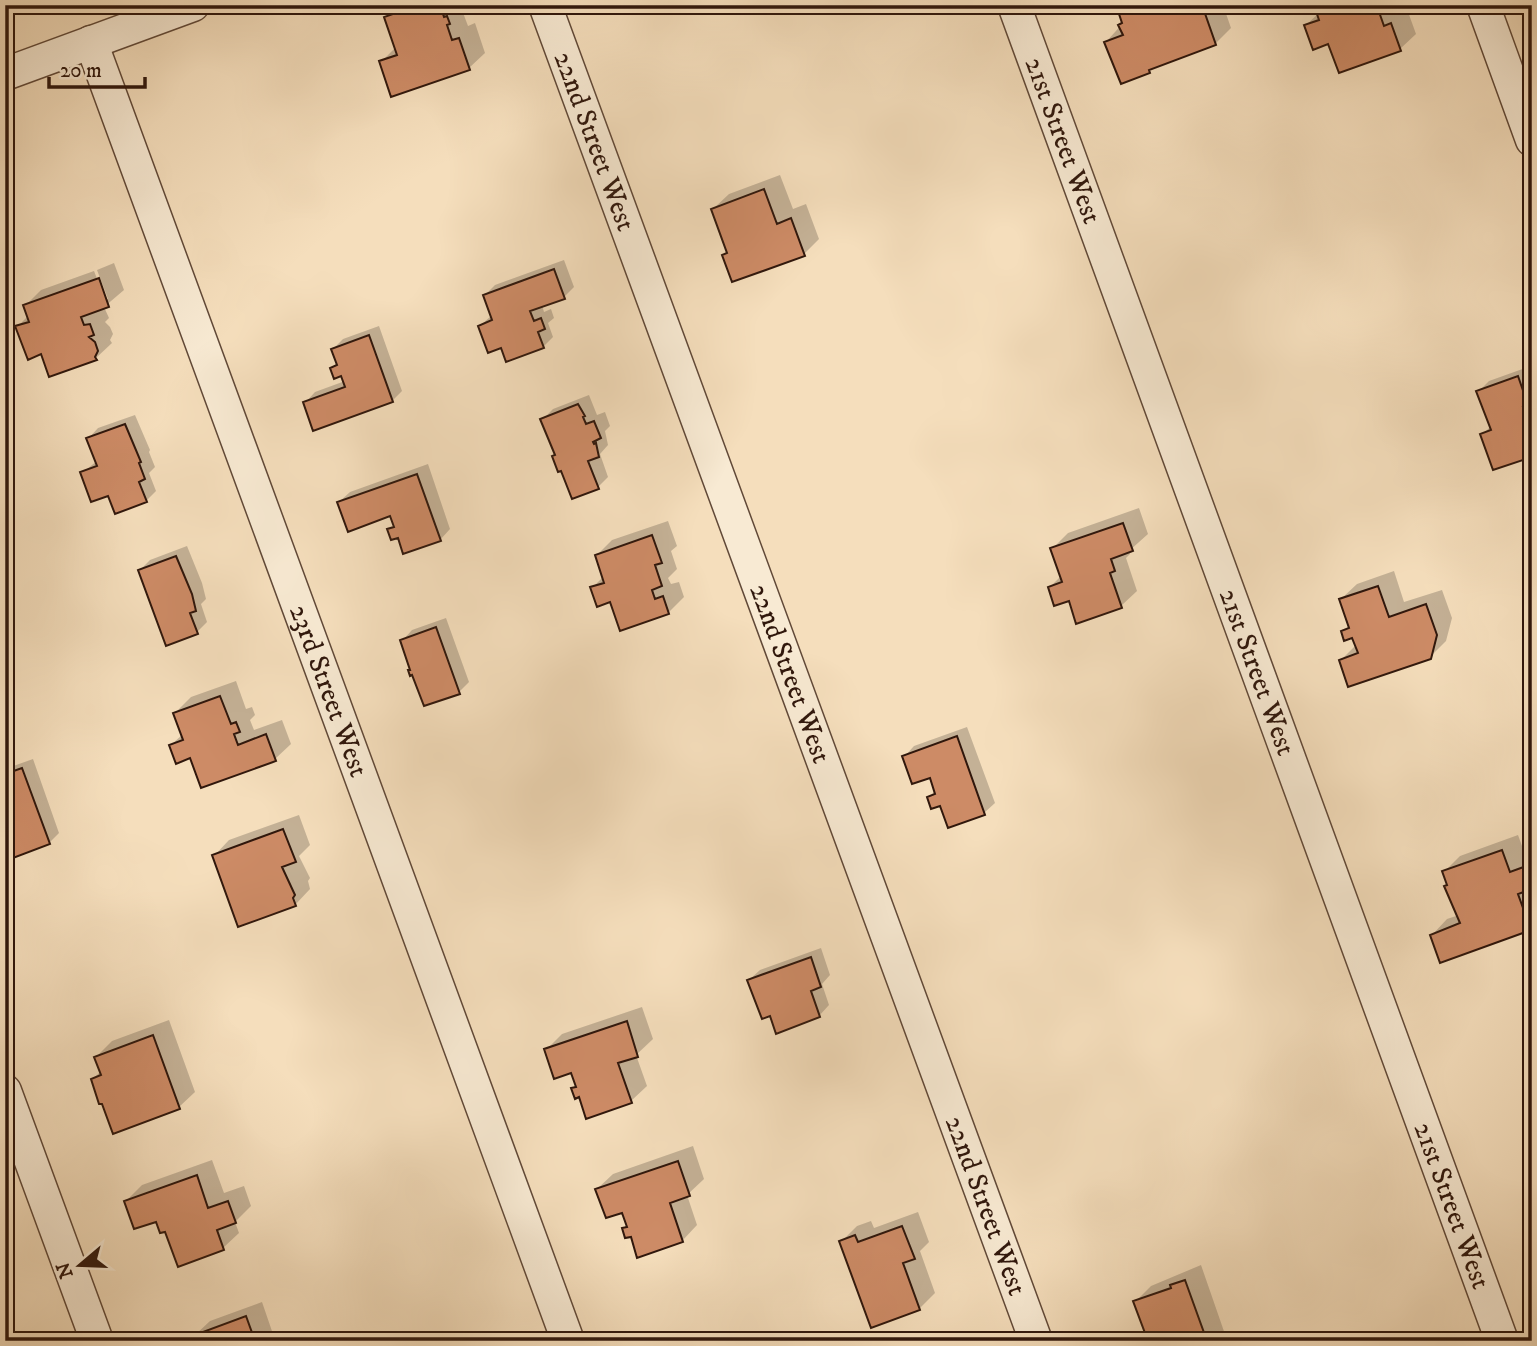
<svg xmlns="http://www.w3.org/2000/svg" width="1537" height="1346" font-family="'IM FELL DW Pica',serif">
<rect width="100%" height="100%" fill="#f5debc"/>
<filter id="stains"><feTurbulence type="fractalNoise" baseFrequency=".00286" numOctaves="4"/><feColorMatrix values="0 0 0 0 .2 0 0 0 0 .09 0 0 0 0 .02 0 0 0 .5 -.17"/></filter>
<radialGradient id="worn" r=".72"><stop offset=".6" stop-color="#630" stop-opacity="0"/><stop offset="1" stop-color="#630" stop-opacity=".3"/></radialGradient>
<path fill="#0003" d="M 398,5 L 464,5 L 462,10 L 468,26 L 475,23 L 485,53 L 469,68 L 381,62 L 396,47 L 386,17 Z
M 1118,5 L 1223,5 L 1231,28 L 1215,44 L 1154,66 L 1149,71 L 1106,42 L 1124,22 Z
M 1316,5 L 1397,5 L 1399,11 L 1407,9 L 1416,34 L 1400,49 L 1329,42 L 1306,25 L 1319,13 Z
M 780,175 L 793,209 L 806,204 L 819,239 L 804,254 L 724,255 L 729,251 L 713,209 L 729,194 Z
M 564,260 L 574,287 L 564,297 L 542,305 L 544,312 L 551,309 L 554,318 L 548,323 L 553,337 L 543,347 L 503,346 L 480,326 L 492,315 L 485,295 L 495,285 Z
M 114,263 L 124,290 L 104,307 L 109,318 L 105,322 L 110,327 L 113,334 L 110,340 L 112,343 L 96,358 L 50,375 L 42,352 L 17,327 L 29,315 L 25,306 L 41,290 L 94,271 L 105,299 L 108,299 L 97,270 Z
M 379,326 L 402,391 L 392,401 L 305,403 L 315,392 L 345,381 L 342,374 L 332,368 L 338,362 L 333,349 L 343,339 Z
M 1528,367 L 1532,377 L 1532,455 L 1482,435 L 1491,426 L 1478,392 L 1489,381 Z
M 589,395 L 597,415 L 605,412 L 610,426 L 605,431 L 608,445 L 600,454 L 608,477 L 598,487 L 562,469 L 554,456 L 556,454 L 543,419 L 553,409 Z
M 135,415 L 150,450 L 149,452 L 155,467 L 149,473 L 156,491 L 146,501 L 109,494 L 82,473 L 97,461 L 88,439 L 98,428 Z
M 428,464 L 450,529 L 440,540 L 399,535 L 389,530 L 395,524 L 391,514 L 339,502 L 350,492 Z
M 1139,508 L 1148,534 L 1129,551 L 1130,554 L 1126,558 L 1137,591 L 1121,606 L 1070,599 L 1050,587 L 1061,576 L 1052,549 L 1068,533 Z
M 668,521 L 677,546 L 671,551 L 677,569 L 668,578 L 671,584 L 679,582 L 684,597 L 668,613 L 612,600 L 592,588 L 604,576 L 597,555 L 612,540 Z
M 187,546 L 202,583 L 206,599 L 201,604 L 207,622 L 197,632 L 140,570 L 150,560 Z
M 1394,571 L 1404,602 L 1442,590 L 1452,618 L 1446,641 L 1430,657 L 1341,660 L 1356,645 L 1353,636 L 1343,632 L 1350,625 L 1341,599 L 1357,584 Z
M 446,618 L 469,682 L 459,692 L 412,669 L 402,641 L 412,630 Z
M 236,681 L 246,709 L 252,707 L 255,715 L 250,720 L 254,730 L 282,720 L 291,744 L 275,759 L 191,756 L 171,745 L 183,734 L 175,713 L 191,697 Z
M 967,727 L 995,803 L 984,813 L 941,804 L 929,797 L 936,790 L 931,776 L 904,757 L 914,746 Z
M 33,759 L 59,833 L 49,843 L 5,831 L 5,769 Z
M 299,815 L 310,845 L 299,856 L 310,878 L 308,881 L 310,889 L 295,905 L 214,856 L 229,840 Z
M 1518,835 L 1526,857 L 1532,855 L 1532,926 L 1432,935 L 1447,919 L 1459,915 L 1444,872 L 1460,856 Z
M 821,948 L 830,975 L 822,984 L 829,1005 L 819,1016 L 771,1014 L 749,980 L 760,970 Z
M 642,1007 L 653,1039 L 636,1055 L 647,1086 L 631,1101 L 580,1095 L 573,1089 L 577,1085 L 572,1071 L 546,1050 L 562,1034 Z
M 169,1020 L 195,1092 L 179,1107 L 93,1079 L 101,1071 L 96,1057 L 112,1041 Z
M 693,1146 L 704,1179 L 687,1195 L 697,1225 L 682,1241 L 632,1234 L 624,1228 L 628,1224 L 623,1210 L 597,1189 L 613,1174 Z
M 212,1160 L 224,1193 L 244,1186 L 251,1206 L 235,1222 L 239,1233 L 223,1248 L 166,1229 L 157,1219 L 126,1201 L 142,1185 Z
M 918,1212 L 929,1242 L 920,1251 L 935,1293 L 919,1309 L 841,1242 L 857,1226 L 871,1221 L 874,1228 Z
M 1201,1265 L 1227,1340 L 1146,1341 L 1149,1338 L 1136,1301 L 1151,1286 Z
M 262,1302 L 274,1337 L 288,1332 L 291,1341 L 196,1341 L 194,1336 L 210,1321 Z"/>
<path fill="#cd8b66" stroke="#30170c" stroke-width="2" d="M 419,5 L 440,5 L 444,17 L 447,16 L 450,24 L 447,25 L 452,40 L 459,38 L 470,70 L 391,97 L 379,61 L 397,55 L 384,17 Z
M 629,5 L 652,5 L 632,12 Z
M 1116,5 L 1202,5 L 1216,45 L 1149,70 L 1150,73 L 1121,84 L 1104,42 L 1123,35 L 1118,25 L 1122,23 Z
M 1314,5 L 1383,5 L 1384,7 L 1378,9 L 1384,26 L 1391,23 L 1401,51 L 1339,73 L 1328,44 L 1313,50 L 1304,25 L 1319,20 Z
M 764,189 L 777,224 L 791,218 L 805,256 L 732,282 L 722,255 L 727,253 L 711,209 Z
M 554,269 L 565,299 L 530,311 L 534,321 L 541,318 L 545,329 L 538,332 L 544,348 L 506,362 L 501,348 L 488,353 L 478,326 L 492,320 L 483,295 Z
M 99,278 L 109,307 L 81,317 L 84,325 L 90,324 L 94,335 L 89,337 L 95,342 L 98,351 L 95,357 L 97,360 L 49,377 L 41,354 L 28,360 L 15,326 L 29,322 L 23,305 Z
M 369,335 L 393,402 L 313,431 L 303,402 L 345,387 L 341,376 L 334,379 L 330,368 L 337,365 L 331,349 Z
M 1518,376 L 1528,405 L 1523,407 L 1529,422 L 1532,421 L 1532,457 L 1493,470 L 1480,434 L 1491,430 L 1476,391 Z
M 578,404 L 585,416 L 583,417 L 586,424 L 594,421 L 601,438 L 593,442 L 594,444 L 596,443 L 599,457 L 588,461 L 599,489 L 572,499 L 561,471 L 558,472 L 552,456 L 555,455 L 540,419 Z
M 125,424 L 141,462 L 139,463 L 145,479 L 139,482 L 147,502 L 115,514 L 108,496 L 91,502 L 80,472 L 97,466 L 86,438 Z
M 417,474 L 441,541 L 403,554 L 398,538 L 391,540 L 387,529 L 394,527 L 390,516 L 348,532 L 337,502 Z
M 1123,523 L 1133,551 L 1111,559 L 1115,571 L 1110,573 L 1122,608 L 1076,624 L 1069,601 L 1054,606 L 1048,587 L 1062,582 L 1050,548 Z
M 652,535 L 662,563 L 655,565 L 662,586 L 652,590 L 655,599 L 663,596 L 669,614 L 620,631 L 610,602 L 597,607 L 590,587 L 604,583 L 595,555 Z
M 176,556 L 192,594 L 196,611 L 190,613 L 198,634 L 166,646 L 138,570 Z
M 1378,586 L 1389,617 L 1426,604 L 1437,635 L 1431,659 L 1348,687 L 1339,660 L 1358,653 L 1352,638 L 1344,641 L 1341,631 L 1349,628 L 1339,599 Z
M 436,627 L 460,694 L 424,706 L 412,675 L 410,676 L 408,670 L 410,670 L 400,640 Z
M 220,696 L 231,724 L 236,722 L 240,732 L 234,734 L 238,745 L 266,734 L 276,761 L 201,788 L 190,758 L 176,764 L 169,745 L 183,740 L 173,713 Z
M 957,736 L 985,815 L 948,828 L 940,806 L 931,809 L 927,797 L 935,794 L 930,778 L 912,784 L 902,756 Z
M 22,768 L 50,844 L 13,858 L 5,836 L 5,774 Z
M 283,829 L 296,862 L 282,867 L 295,895 L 293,898 L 296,906 L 238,927 L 212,855 Z
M 1502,850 L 1510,872 L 1529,865 L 1532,872 L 1532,889 L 1518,894 L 1531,930 L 1440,963 L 1430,935 L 1460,923 L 1444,886 L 1447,885 L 1442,871 Z
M 811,957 L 821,987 L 811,991 L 820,1017 L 776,1034 L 770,1016 L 762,1019 L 747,980 Z
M 627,1021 L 638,1057 L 618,1063 L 632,1103 L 586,1119 L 579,1097 L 575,1099 L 571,1088 L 576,1087 L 571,1073 L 554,1079 L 544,1049 Z
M 153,1035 L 180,1109 L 113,1134 L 102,1104 L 99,1104 L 91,1079 L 101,1075 L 94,1057 Z
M 678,1161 L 690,1196 L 670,1203 L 683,1242 L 637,1258 L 631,1237 L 625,1238 L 622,1228 L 627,1227 L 622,1213 L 606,1218 L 595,1189 Z
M 197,1175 L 208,1208 L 228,1201 L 236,1223 L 217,1230 L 224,1250 L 178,1267 L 165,1232 L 160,1233 L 156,1222 L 134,1229 L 124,1201 Z
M 902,1226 L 915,1259 L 903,1263 L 920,1310 L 871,1328 L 839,1241 L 855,1235 L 858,1242 Z
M 1185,1280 L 1207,1341 L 1148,1341 L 1133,1301 L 1171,1288 L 1170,1285 Z
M 246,1316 L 255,1341 L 194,1341 L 192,1336 Z"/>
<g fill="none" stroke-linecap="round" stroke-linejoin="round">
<g stroke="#614938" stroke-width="35">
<g id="street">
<path id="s1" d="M 545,5 L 1036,1341"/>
<path id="s2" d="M 1014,5 L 1502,1341"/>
<path d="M 1483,5 L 1532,140"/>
<path id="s3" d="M 91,42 L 568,1341"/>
<path d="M 5,74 L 193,5"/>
<path d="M 5,1091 L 97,1341"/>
</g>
</g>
<use href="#street" stroke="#f8ead3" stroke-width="32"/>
</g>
<g text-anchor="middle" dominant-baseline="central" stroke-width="7" stroke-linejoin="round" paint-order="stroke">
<g font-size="28" fill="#30170c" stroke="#f8ead3">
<text stroke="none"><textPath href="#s1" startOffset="145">22nd Street West</textPath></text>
<text stroke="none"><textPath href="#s2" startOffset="144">21st Street West</textPath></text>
<text stroke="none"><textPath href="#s1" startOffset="712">22nd Street West</textPath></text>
<text stroke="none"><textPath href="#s2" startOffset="710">21st Street West</textPath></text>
<text stroke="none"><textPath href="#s3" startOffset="691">23rd Street West</textPath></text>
<text stroke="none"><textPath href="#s1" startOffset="1279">22nd Street West</textPath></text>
<text stroke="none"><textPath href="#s2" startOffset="1278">21st Street West</textPath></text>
</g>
</g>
<rect width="1537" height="1346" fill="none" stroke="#f5debc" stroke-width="28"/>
<rect x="7" y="7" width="1523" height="1332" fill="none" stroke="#30170c" stroke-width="3.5"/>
<rect x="14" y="14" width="1509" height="1318" fill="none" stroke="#30170c" stroke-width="2"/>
<g transform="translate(80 1265) rotate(251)" stroke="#f8ead3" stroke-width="5" paint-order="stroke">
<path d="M0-5L12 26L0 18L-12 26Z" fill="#30170c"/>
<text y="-10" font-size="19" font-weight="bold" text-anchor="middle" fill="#30170c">N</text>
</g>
<path d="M49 77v10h96v-10" fill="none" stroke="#30170c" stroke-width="3.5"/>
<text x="60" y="77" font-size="21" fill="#30170c" stroke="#f8ead3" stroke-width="5" paint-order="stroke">20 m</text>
<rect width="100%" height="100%" filter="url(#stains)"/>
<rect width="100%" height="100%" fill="url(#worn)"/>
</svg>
